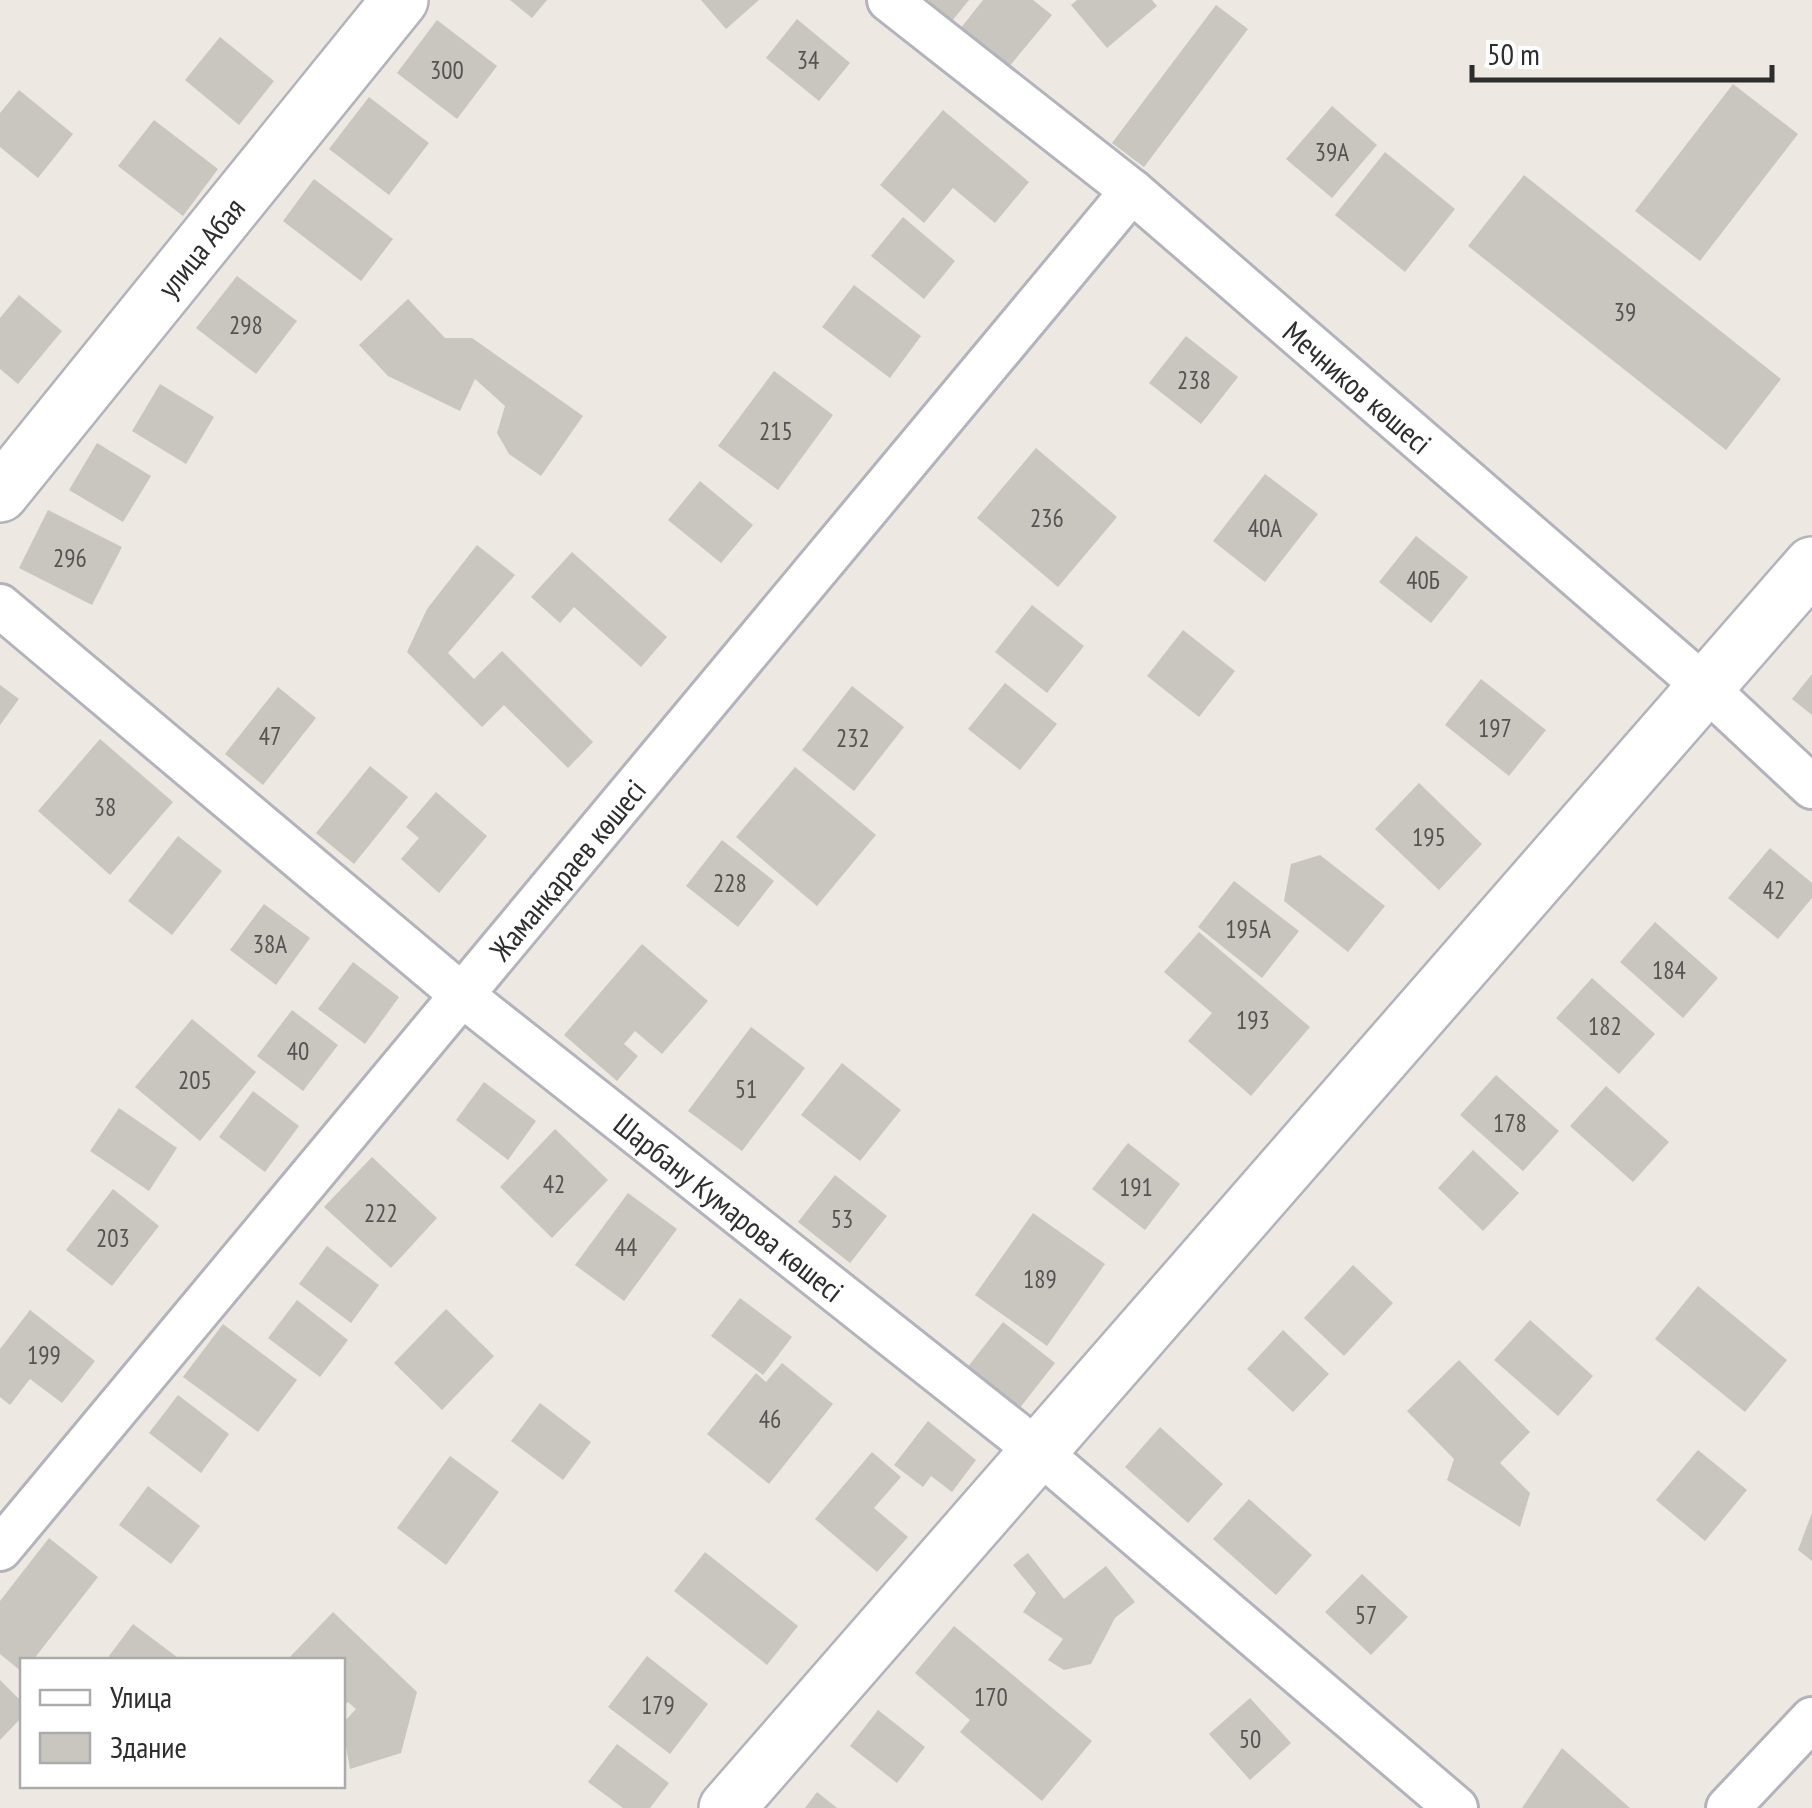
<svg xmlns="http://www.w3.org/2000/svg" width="1812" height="1808" font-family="'PT Sans Narrow',sans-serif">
<rect width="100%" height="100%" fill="#ede8e1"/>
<path fill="#c9c6bf" d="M 510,0 L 547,0 L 532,18 Z
M 701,0 L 759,0 L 726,29 Z
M 928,0 L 969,0 L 952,21 Z
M 983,0 L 1033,0 L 1052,15 L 1008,68 L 960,29 Z
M 1077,0 L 1152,0 L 1157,6 L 1107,48 L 1071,5 Z
M 1216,5 L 1248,29 L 1144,167 L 1112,143 Z
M 797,19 L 850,63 L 819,101 L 766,58 Z
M 437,20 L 497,66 L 457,119 L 397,73 Z
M 220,37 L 274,81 L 239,125 L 185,80 Z
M 1733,84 L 1798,134 L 1700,261 L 1635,211 Z
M 19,90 L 73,134 L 38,178 L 0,147 L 0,113 Z
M 369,97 L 429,143 L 389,195 L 329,149 Z
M 1332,106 L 1377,145 L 1332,198 L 1286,159 Z
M 943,110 L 1029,182 L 995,223 L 953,188 L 924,223 L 880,185 Z
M 154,120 L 218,169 L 183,216 L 118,166 Z
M 1385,152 L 1455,209 L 1405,272 L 1335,215 Z
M 1524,175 L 1781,379 L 1726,450 L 1468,246 Z
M 314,179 L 393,239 L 361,281 L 283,221 Z
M 903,217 L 955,261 L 924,299 L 871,256 Z
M 237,276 L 297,321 L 256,374 L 196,328 Z
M 854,285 L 921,336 L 890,378 L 822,327 Z
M 19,295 L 62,331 L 18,384 L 0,369 L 0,318 Z
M 408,299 L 445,338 L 472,338 L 583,416 L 541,476 L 509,454 L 497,433 L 505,406 L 475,379 L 460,411 L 388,376 L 359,345 Z
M 1186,336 L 1238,377 L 1201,424 L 1149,383 Z
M 774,371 L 833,415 L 778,490 L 718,446 Z
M 160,384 L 214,417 L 186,464 L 132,431 Z
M 97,443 L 151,476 L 123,522 L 69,490 Z
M 1036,448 L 1117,517 L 1058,587 L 977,518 Z
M 1265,474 L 1318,514 L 1265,582 L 1213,541 Z
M 700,481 L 753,525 L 721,563 L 668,520 Z
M 48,510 L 122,547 L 92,605 L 19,568 Z
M 1416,536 L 1468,577 L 1431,623 L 1379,582 Z
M 477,545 L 515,575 L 448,653 L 474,679 L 502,651 L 593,742 L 568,768 L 504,705 L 482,727 L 407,652 L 427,609 Z
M 572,552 L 667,637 L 641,667 L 574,607 L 560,623 L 531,597 Z
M 1032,605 L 1084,646 L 1047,693 L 995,652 Z
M 1183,630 L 1235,671 L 1199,717 L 1147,676 Z
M 1812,674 L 1812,715 L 1792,699 Z
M 1481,679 L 1546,730 L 1509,776 L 1445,725 Z
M 1005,683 L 1057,724 L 1020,770 L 968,729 Z
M 0,685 L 19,699 L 0,725 Z
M 852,686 L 904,727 L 854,791 L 802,750 Z
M 278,687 L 316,718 L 263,785 L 225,754 Z
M 100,739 L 173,802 L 110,875 L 38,811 Z
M 370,766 L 408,797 L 354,864 L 316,833 Z
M 795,767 L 876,835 L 817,906 L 736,837 Z
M 1419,783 L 1482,844 L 1439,890 L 1375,829 Z
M 436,792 L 487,836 L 439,893 L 401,859 L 419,838 L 406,827 Z
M 178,836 L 222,871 L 172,935 L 128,901 Z
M 722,840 L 774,881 L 738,927 L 686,886 Z
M 1770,848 L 1812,883 L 1812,898 L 1778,939 L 1728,898 Z
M 1320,855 L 1385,906 L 1348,952 L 1284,901 L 1291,864 Z
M 1234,881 L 1299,931 L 1262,978 L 1198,927 Z
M 264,904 L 310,938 L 276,985 L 230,950 Z
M 1655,922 L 1718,978 L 1683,1018 L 1620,962 Z
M 1199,932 L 1310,1027 L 1251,1096 L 1188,1041 L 1212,1013 L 1164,972 Z
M 642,944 L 708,1001 L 662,1054 L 635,1031 L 624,1044 L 638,1056 L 617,1081 L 564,1035 Z
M 353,962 L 399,997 L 365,1044 L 318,1009 Z
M 1592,978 L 1655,1034 L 1619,1074 L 1556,1018 Z
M 292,1010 L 338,1045 L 303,1091 L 257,1056 Z
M 192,1019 L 256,1072 L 200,1141 L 135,1087 Z
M 751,1027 L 805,1068 L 742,1151 L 688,1111 Z
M 842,1063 L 901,1110 L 860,1161 L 801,1115 Z
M 1496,1075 L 1559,1131 L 1523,1171 L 1460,1115 Z
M 484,1082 L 536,1121 L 508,1160 L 456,1120 Z
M 1606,1086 L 1669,1142 L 1633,1182 L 1570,1126 Z
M 253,1091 L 299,1126 L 265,1172 L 219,1137 Z
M 119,1108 L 177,1148 L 149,1191 L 90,1151 Z
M 555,1129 L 608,1180 L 552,1238 L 500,1187 Z
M 1128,1143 L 1180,1184 L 1145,1230 L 1092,1189 Z
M 1473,1150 L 1519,1193 L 1483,1231 L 1438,1188 Z
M 372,1157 L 437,1218 L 391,1268 L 324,1207 Z
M 835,1175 L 887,1216 L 850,1263 L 798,1222 Z
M 113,1189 L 159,1226 L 112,1286 L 66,1250 Z
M 628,1193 L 677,1229 L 624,1301 L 575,1265 Z
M 1033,1213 L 1105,1264 L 1047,1346 L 975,1295 Z
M 327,1246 L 379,1285 L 351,1323 L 299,1284 Z
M 1353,1265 L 1393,1303 L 1344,1356 L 1304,1318 Z
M 1698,1286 L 1787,1360 L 1745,1412 L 1655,1339 Z
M 740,1298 L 792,1337 L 763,1375 L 711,1336 Z
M 297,1300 L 348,1340 L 320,1377 L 268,1338 Z
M 446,1309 L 494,1356 L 442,1410 L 394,1363 Z
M 30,1310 L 95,1361 L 62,1403 L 30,1379 L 10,1405 L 0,1397 L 0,1349 Z
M 1530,1320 L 1593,1376 L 1558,1416 L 1494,1360 Z
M 1003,1322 L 1055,1363 L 1019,1409 L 967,1368 Z
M 223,1324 L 297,1380 L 258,1432 L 183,1377 Z
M 1283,1330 L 1329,1374 L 1293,1412 L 1247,1369 Z
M 1459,1360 L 1530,1432 L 1500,1463 L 1530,1493 L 1520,1527 L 1447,1480 L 1454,1459 L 1407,1411 Z
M 782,1363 L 833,1404 L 769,1484 L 707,1434 L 756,1373 L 766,1382 Z
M 178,1395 L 229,1434 L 201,1473 L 149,1433 Z
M 540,1403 L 591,1442 L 563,1480 L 511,1441 Z
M 928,1421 L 976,1460 L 952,1492 L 931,1476 L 923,1487 L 894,1465 Z
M 1160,1427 L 1223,1484 L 1188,1523 L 1125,1467 Z
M 1698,1450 L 1747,1490 L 1705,1541 L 1656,1500 Z
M 872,1452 L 901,1477 L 874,1508 L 908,1537 L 877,1572 L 815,1519 Z
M 450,1456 L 499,1492 L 446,1565 L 397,1528 Z
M 148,1486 L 200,1526 L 171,1564 L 119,1525 Z
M 1249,1499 L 1312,1555 L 1276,1595 L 1213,1539 Z
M 1812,1513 L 1812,1561 L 1798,1550 Z
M 49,1538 L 98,1577 L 33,1660 L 22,1660 L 22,1672 L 0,1654 L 0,1601 Z
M 705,1552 L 798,1626 L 767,1665 L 674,1591 Z
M 1028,1553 L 1064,1599 L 1106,1566 L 1135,1602 L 1115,1618 L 1091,1664 L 1064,1670 L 1048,1660 L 1063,1639 L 1023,1612 L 1036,1593 L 1013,1565 Z
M 1362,1574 L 1408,1617 L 1371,1655 L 1325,1612 Z
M 333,1612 L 417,1692 L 401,1753 L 350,1769 L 342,1724 L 356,1709 L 348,1702 L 342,1708 L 342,1660 L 287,1660 Z
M 133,1624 L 181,1660 L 106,1660 Z
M 954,1626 L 1092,1741 L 1042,1801 L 960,1732 L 970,1720 L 915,1673 Z
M 647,1656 L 708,1704 L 670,1754 L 608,1707 Z
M 0,1680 L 22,1702 L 22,1717 L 0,1740 Z
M 1250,1698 L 1291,1743 L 1250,1780 L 1209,1734 Z
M 878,1710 L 925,1747 L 897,1783 L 850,1746 Z
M 617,1744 L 669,1783 L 650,1808 L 623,1808 L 588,1782 Z
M 1562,1748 L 1630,1808 L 1522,1808 Z
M 817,1792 L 837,1808 L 805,1808 Z"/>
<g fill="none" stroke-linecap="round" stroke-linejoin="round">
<g stroke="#b2b3bc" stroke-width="48">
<g id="street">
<path id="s1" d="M 889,0 L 1132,191 L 1705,687 L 1812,787"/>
<path id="s2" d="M 0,606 L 462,995 L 1038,1451 L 1456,1808"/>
<path id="s3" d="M 0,1549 L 1132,191"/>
<path d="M 1728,1808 L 1812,1719"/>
</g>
</g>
<g stroke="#b2b3bc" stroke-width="60">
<g id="secondary">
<path id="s4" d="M 0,494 L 400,0"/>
<path d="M 727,1808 L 1812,565"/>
</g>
</g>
<use href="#street" stroke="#fff" stroke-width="42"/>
<use href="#secondary" stroke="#fff" stroke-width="55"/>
</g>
<g text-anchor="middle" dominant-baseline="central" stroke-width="9" stroke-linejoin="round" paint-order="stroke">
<g font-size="25" fill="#545352">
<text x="808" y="60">34</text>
<text x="447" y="70">300</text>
<text x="1332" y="152">39А</text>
<text x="1625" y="312">39</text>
<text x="246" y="325">298</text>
<text x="1194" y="380">238</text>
<text x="776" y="431">215</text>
<text x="1047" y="518">236</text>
<text x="1265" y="528">40А</text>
<text x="70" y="558">296</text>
<text x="1423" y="580">40Б</text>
<text x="1495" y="728">197</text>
<text x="270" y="736">47</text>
<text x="853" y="738">232</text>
<text x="105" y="807">38</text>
<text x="1429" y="837">195</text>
<text x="730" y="883">228</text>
<text x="1774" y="890">42</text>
<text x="1248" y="929">195А</text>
<text x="270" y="944">38А</text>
<text x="1669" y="970">184</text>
<text x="1253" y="1020">193</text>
<text x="1605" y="1026">182</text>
<text x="298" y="1051">40</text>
<text x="195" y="1080">205</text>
<text x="746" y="1089">51</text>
<text x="1510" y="1123">178</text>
<text x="554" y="1184">42</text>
<text x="1136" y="1187">191</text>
<text x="381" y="1213">222</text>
<text x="842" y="1219">53</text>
<text x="113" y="1238">203</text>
<text x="626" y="1247">44</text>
<text x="1040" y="1279">189</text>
<text x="44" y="1355">199</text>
<text x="770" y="1419">46</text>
<text x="1366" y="1615">57</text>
<text x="991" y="1697">170</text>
<text x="658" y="1705">179</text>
<text x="1250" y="1739">50</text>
</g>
<g font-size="30" fill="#2d2d2d" stroke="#fff">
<text stroke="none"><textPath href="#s4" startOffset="318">улица Абая</textPath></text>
<text stroke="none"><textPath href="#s1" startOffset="608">Мечников көшесі</textPath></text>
<text stroke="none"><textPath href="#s3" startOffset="885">Жаманқараев көшесі</textPath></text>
<text stroke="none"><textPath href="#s2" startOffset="945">Шарбану Кумарова көшесі</textPath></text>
</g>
</g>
<rect x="20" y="1658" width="325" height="130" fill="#ffffff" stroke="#ababab" stroke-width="2.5"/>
<rect x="40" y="1690" width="50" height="15" fill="#ffffff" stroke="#ababab" stroke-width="2.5"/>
<text x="110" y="1708" font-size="30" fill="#2d2d2d">Улица</text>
<rect x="40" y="1733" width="50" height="30" fill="#c9c6bf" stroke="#ababab" stroke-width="2.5"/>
<text x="110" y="1758" font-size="30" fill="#2d2d2d">Здание</text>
<path d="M1472 65v15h300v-15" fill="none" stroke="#2d2d2d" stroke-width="5"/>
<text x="1487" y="65" font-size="30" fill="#2d2d2d" stroke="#ffffff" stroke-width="8" paint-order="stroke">50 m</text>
</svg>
